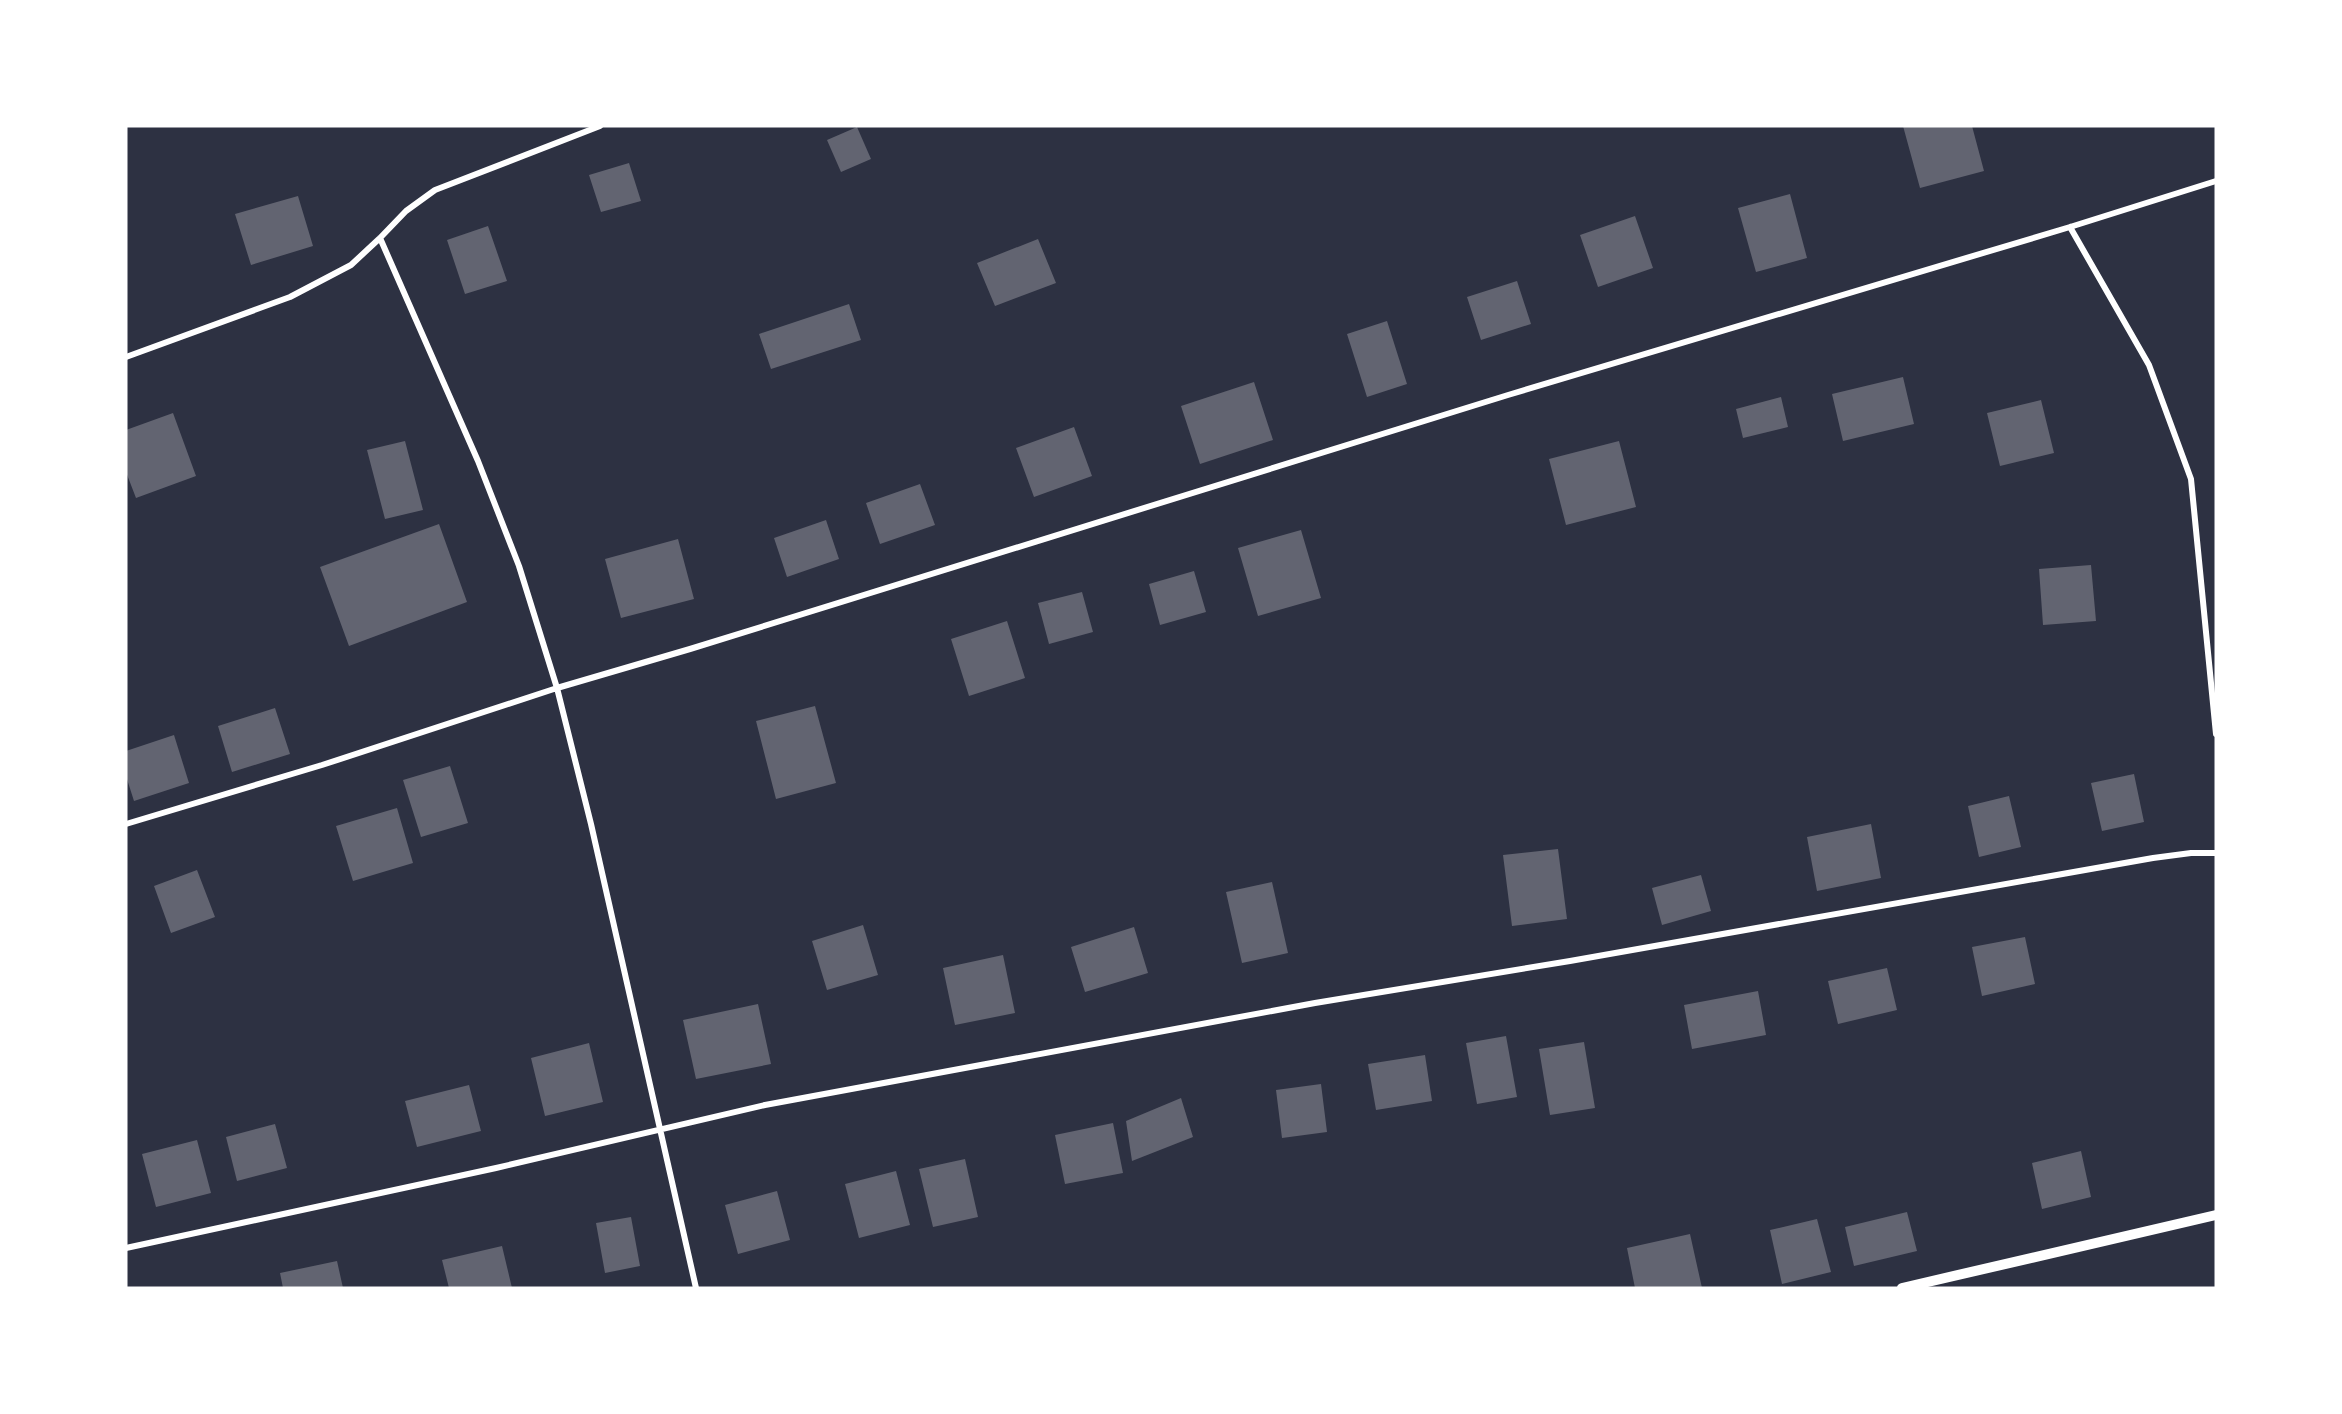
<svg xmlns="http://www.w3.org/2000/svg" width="2342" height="1414" font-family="Manrope,sans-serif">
<rect width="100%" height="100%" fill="#2d3142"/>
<path fill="#626471" d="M 1903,126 L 1972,126 L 1984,171 L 1920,188 Z
M 857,127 L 871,159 L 841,172 L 827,140 Z
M 629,163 L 641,201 L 601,212 L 589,175 Z
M 1790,194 L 1807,258 L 1756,272 L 1738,208 Z
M 298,196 L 313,246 L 251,265 L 235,214 Z
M 1635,216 L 1653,268 L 1598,287 L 1580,235 Z
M 488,226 L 507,281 L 465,294 L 447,240 Z
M 1038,239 L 1056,283 L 995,306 L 977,263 Z
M 1517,281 L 1531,324 L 1481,340 L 1467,297 Z
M 849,304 L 861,340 L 771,369 L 759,334 Z
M 1387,321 L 1407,384 L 1367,397 L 1347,334 Z
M 1903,377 L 1914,424 L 1843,441 L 1832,394 Z
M 1254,382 L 1273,440 L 1200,464 L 1181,406 Z
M 1781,397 L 1788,427 L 1743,438 L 1736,409 Z
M 2041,400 L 2054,453 L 2000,466 L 1987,413 Z
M 173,413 L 196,476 L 136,498 L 126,472 L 126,430 Z
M 1074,427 L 1092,476 L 1034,497 L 1016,448 Z
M 405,441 L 423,510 L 385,519 L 367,450 Z
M 1619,441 L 1636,507 L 1566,525 L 1549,459 Z
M 920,484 L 935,525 L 880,544 L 866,503 Z
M 826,520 L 839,559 L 787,577 L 774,538 Z
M 439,524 L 467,602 L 349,646 L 320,567 Z
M 1301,530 L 1321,598 L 1258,616 L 1238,548 Z
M 678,539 L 694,599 L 621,618 L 605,559 Z
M 2091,565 L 2096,621 L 2043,625 L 2039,569 Z
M 1194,571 L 1206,612 L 1160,625 L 1149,584 Z
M 1082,592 L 1093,632 L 1049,644 L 1038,603 Z
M 1007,621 L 1025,678 L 969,696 L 951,639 Z
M 815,706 L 836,783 L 776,799 L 756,721 Z
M 275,708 L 290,754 L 232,772 L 218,726 Z
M 174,735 L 189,783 L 134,801 L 126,776 L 126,751 Z
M 450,766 L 468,823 L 421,837 L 403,780 Z
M 2134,774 L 2144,822 L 2102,831 L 2091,783 Z
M 2009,796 L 2021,847 L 1979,857 L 1968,806 Z
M 397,808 L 413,863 L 353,881 L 336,826 Z
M 1871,824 L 1881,878 L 1817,891 L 1807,837 Z
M 1558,849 L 1567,919 L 1512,926 L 1503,855 Z
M 197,870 L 215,917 L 171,933 L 154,886 Z
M 1701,875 L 1711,911 L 1662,925 L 1652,888 Z
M 1272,882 L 1288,953 L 1242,963 L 1226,892 Z
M 863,925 L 878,975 L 827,990 L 812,941 Z
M 1134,927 L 1148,973 L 1085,992 L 1071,947 Z
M 2025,937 L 2035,984 L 1982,996 L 1972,947 Z
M 1003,955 L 1015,1013 L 955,1025 L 943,968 Z
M 1887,968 L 1897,1010 L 1838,1024 L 1828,981 Z
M 1758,991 L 1766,1035 L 1692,1049 L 1684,1005 Z
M 758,1004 L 771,1064 L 696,1079 L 683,1020 Z
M 1506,1036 L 1517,1097 L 1477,1104 L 1466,1043 Z
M 1584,1042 L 1595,1108 L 1550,1115 L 1539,1049 Z
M 589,1043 L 603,1102 L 545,1116 L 531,1058 Z
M 1425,1055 L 1432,1101 L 1376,1110 L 1368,1064 Z
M 1321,1084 L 1327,1132 L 1282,1138 L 1276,1090 Z
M 469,1085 L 481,1131 L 417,1147 L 405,1101 Z
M 1181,1098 L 1193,1137 L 1132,1161 L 1126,1121 Z
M 1113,1123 L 1123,1173 L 1065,1184 L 1055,1135 Z
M 275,1124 L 287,1168 L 237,1181 L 226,1137 Z
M 197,1140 L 211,1193 L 156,1207 L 142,1154 Z
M 2081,1151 L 2091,1197 L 2042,1209 L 2032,1163 Z
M 965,1159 L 978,1217 L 933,1227 L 919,1169 Z
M 896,1171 L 910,1225 L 859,1238 L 845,1184 Z
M 777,1191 L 790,1240 L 738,1254 L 725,1205 Z
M 1907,1212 L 1917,1251 L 1854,1266 L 1845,1227 Z
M 631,1217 L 640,1266 L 605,1273 L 596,1223 Z
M 1817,1219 L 1831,1272 L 1782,1284 L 1770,1230 Z
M 1690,1234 L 1702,1288 L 1635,1288 L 1627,1248 Z
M 502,1246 L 512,1288 L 449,1288 L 442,1260 Z
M 337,1261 L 343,1288 L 283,1288 L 280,1273 Z"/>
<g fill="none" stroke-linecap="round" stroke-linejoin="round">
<path stroke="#fff" stroke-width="6" d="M 2070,227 L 2149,365 L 2191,479 L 2216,734
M 380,238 L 478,461 L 519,566 L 557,688 L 591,824 L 696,1288
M 126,357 L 290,297 L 351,265 L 380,238 L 406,211 L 435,190 L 600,126
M 126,824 L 322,765 L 557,688 L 690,649 L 1508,395 L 2070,227 L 2216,181
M 126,1248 L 496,1168 L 765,1105 L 1315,1003 L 1570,961 L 2153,858 L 2191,853 L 2216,853"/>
<path stroke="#fff" stroke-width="10" d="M 1902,1288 L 2216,1215"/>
</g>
<rect width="2342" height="1414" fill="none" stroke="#ffffff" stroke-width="255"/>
</svg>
